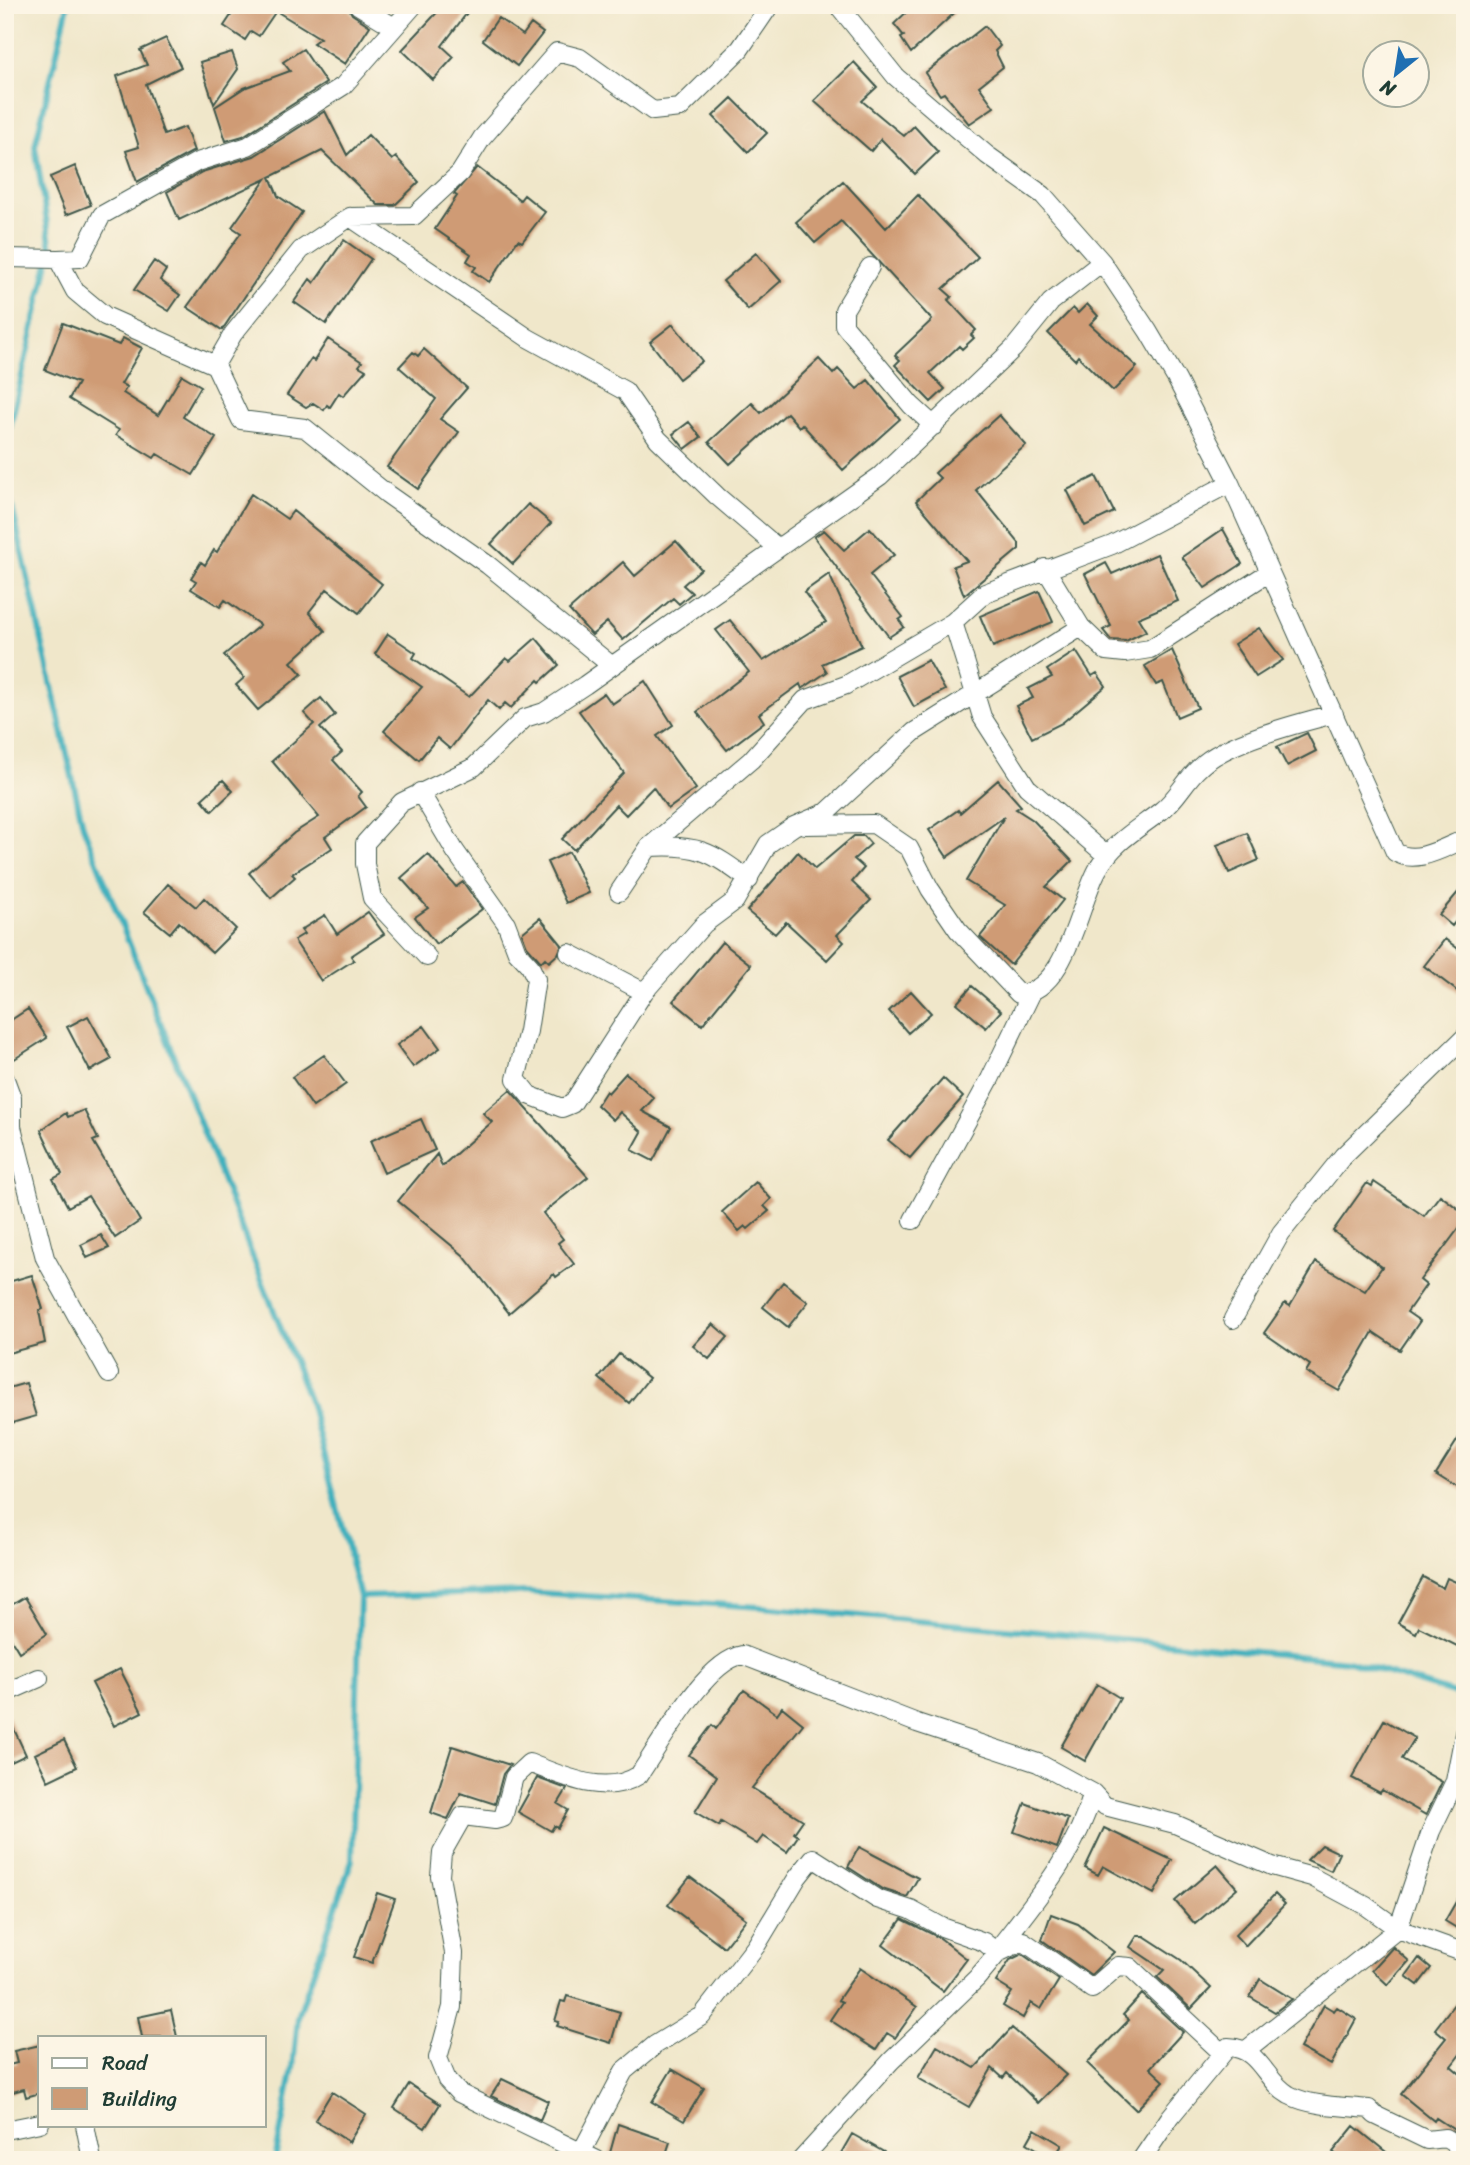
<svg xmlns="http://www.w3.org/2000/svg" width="1470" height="2165" font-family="Sriracha,sans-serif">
<rect width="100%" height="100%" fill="#fcf5e5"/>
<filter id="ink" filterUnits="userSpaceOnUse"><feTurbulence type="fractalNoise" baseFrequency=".0143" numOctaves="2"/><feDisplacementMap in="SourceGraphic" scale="14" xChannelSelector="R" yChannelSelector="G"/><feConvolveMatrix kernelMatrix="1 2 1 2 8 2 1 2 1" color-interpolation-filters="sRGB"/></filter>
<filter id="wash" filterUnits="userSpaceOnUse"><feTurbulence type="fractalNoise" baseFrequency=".00686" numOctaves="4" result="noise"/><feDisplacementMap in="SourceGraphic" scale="28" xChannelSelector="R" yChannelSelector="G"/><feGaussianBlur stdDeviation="1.57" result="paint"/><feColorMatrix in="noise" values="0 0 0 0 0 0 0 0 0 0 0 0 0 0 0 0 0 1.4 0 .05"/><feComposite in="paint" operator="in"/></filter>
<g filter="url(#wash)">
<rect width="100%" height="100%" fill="#f0e7ca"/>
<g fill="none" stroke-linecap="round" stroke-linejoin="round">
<path stroke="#41b0bd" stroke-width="6" d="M 5,449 L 51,249 L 35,146 L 68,5
M 5,475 L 83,826 L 311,1405 L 360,1597 L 352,1860 L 298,2017 L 293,2068 L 275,2160
M 360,1597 L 524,1592 L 761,1607 L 1186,1645 L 1349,1661 L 1465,1697"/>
</g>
<g id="blocks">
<path fill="#cf9b75" d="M 238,5 L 347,5 L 352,14 L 370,26 L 345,64 L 313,43 L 320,38 L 276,11 L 259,36 L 251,31 L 245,40 L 224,26 Z
M 444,5 L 473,5 L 442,46 L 454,57 L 433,80 L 402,50 Z
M 914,5 L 963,5 L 911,53 L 901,38 L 904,36 L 894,24 Z
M 498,18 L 523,35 L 531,24 L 543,33 L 517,66 L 483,40 Z
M 985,26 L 1000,46 L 995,51 L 1003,67 L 979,86 L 994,107 L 969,124 L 944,93 L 940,95 L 925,73 Z
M 166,38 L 181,67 L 146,84 L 164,135 L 185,127 L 194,151 L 137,182 L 126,151 L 139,147 L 117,76 L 147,65 L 140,50 Z
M 303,49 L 326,83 L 243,136 L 226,141 L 215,107 L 244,88 L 290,71 L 283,62 Z
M 232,52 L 238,69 L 214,104 L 200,62 Z
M 854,62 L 877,87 L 862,101 L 904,136 L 914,126 L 938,152 L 915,174 L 881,139 L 871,151 L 814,101 Z
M 732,98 L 767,133 L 748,152 L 713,116 Z
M 325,111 L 347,155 L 368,135 L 392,160 L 396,157 L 419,182 L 395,205 L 378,205 L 322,151 L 270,177 L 278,196 L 302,212 L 222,330 L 187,307 L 241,233 L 232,227 L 266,179 L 179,220 L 167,192 L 202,172 L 254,156 Z
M 75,166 L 91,205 L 66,215 L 50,177 Z
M 477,167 L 520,200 L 524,195 L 545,212 L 522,242 L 518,240 L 489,282 L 473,271 L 476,267 L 467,261 L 471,254 L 435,229 L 457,196 L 454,194 Z
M 843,181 L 886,228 L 918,195 L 978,257 L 943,289 L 952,297 L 948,300 L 976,330 L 971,335 L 974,338 L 962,349 L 959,346 L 930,373 L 945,389 L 931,402 L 895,365 L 900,360 L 895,355 L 932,320 L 841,221 L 815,243 L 796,222 Z
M 344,240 L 371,259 L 326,324 L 294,302 L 310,279 L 314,283 Z
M 756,253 L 781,281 L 748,310 L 723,281 Z
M 154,261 L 166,270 L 160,280 L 180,295 L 169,311 L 134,290 Z
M 1087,304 L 1098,316 L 1090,324 L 1137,367 L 1113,391 L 1078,356 L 1075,360 L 1048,333 L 1073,308 L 1078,313 Z
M 63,323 L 119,345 L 123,338 L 142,348 L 121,384 L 127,387 L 123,393 L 158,415 L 182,375 L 201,386 L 183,417 L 216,438 L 193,475 L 157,454 L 154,458 L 116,435 L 119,430 L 69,399 L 78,383 L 45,370 Z
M 673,324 L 702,361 L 679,379 L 650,342 Z
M 328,339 L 362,362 L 359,366 L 366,370 L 343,396 L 339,393 L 330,407 L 327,405 L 324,410 L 313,403 L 306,407 L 287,395 L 311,359 L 314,361 Z
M 424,349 L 467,388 L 440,419 L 459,432 L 418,489 L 387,467 L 436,399 L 399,367 L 413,352 L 418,356 Z
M 819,359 L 833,374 L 838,369 L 857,389 L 868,380 L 900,419 L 843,470 L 802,424 L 799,427 L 787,413 L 730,464 L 709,442 L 752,403 L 761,413 Z
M 999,415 L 1026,445 L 976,490 L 1019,543 L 1019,549 L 964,595 L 953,566 L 967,561 L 916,501 L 940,478 L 935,473 Z
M 689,422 L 701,437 L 685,449 L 673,434 Z
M 1096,476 L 1114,512 L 1085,526 L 1067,490 Z
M 251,494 L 287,519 L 293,511 L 382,584 L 359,613 L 327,589 L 309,612 L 325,631 L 291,662 L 302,674 L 258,710 L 236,685 L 244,678 L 224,655 L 260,625 L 225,600 L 220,607 L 191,589 L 196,581 L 191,578 L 201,562 L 205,565 L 214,550 L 217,552 Z
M 528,504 L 551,523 L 513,564 L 491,544 Z
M 870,528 L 894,555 L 870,575 L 903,617 L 899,620 L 904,627 L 889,637 L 814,537 L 824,530 L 844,550 Z
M 1223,529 L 1242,564 L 1205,588 L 1182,557 Z
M 676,541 L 701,569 L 683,585 L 692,593 L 679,604 L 673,598 L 623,640 L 607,622 L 592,635 L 569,610 L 623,562 L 635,576 Z
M 1157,554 L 1178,601 L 1138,618 L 1146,631 L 1126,641 L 1111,640 L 1103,630 L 1111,626 L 1085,574 L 1106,563 L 1112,574 Z
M 829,574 L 862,646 L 822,664 L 827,672 L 802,689 L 800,684 L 759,714 L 764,722 L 727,750 L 697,712 L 749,672 L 716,630 L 730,620 L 763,661 L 826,622 L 804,592 Z
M 1039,591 L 1053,622 L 993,647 L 980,616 Z
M 1259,628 L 1283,660 L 1256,677 L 1234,644 Z
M 388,634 L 416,653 L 413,658 L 469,697 L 506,658 L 510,661 L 536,638 L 559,665 L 540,682 L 538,680 L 511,708 L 505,703 L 499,710 L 488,700 L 450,749 L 437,738 L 419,760 L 384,731 L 422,687 L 375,654 Z
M 1172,650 L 1198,708 L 1177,717 L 1163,682 L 1156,685 L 1145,666 Z
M 1076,651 L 1092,676 L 1097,673 L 1106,686 L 1062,723 L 1032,738 L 1016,706 L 1033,698 L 1028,689 L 1052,677 L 1047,670 Z
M 928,660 L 945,690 L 914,707 L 897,676 Z
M 645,681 L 673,725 L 657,736 L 696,789 L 668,809 L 653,787 L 626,815 L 616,805 L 574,850 L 562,839 L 624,773 L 579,711 L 604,693 L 612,704 Z
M 321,698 L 335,715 L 320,728 L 342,752 L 333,760 L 362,792 L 358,796 L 366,807 L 325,837 L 332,848 L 292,874 L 295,877 L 271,898 L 249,873 L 294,833 L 319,817 L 272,761 L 314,724 L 304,713 Z
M 1307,733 L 1316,751 L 1287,766 L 1277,747 Z
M 223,780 L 233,791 L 212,811 L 202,799 Z
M 998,780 L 1021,806 L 1016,809 L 1033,820 L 1072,861 L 1046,887 L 1063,900 L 1011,965 L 980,937 L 1005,905 L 966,881 L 1004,817 L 947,857 L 929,830 L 958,810 L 960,813 Z
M 1247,833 L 1259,860 L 1229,873 L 1217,845 Z
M 854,836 L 864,836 L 871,844 L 854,859 L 864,868 L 852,882 L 871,900 L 837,935 L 844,942 L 827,960 L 786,922 L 775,934 L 747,911 L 798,852 L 815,869 Z
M 569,852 L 589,893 L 566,903 L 547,862 Z
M 428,854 L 456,887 L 463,882 L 482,909 L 436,944 L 415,917 L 428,908 L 401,878 Z
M 168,884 L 196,907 L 204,898 L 236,929 L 212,953 L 179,922 L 170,933 L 144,912 Z
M 1465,884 L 1465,910 L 1452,926 L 1439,915 Z
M 368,912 L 384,934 L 351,956 L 354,960 L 321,981 L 294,940 L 304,934 L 301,930 L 325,915 L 337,934 Z
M 540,918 L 562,945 L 558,954 L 549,962 L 545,958 L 541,962 L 527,946 L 522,933 Z
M 1445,939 L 1465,954 L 1465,997 L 1424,966 Z
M 722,942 L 751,965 L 702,1025 L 673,1001 Z
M 972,986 L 1001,1011 L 986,1028 L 957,1003 Z
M 911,991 L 931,1013 L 908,1033 L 889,1011 Z
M 28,1009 L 47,1038 L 5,1065 L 5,1024 Z
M 88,1016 L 112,1059 L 90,1071 L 67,1027 Z
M 424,1026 L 440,1048 L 413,1067 L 397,1045 Z
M 324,1055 L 346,1084 L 313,1107 L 292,1077 Z
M 626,1073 L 654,1098 L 642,1111 L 671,1127 L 653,1161 L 632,1150 L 642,1132 L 620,1112 L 613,1120 L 597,1105 L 606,1091 L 608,1093 Z
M 943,1078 L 963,1097 L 910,1158 L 888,1140 Z
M 510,1090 L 588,1177 L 543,1213 L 563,1239 L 558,1243 L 574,1264 L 556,1277 L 554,1274 L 509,1313 L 463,1255 L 398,1201 L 437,1154 L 442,1166 L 492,1122 L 483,1113 Z
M 84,1110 L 98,1139 L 93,1141 L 140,1221 L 115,1238 L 88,1196 L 68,1207 L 53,1179 L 62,1174 L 41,1130 L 66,1113 L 68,1117 Z
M 421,1119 L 435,1150 L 384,1173 L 370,1141 Z
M 756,1182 L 771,1199 L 764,1206 L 769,1211 L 748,1229 L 745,1226 L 739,1231 L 722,1212 Z
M 1374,1182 L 1424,1216 L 1440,1195 L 1465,1214 L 1465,1220 L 1420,1280 L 1426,1285 L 1407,1312 L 1420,1321 L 1400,1350 L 1373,1332 L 1339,1391 L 1306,1372 L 1310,1365 L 1264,1333 L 1285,1303 L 1290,1306 L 1316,1262 L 1365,1291 L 1382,1267 L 1333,1231 L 1367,1183 L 1372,1186 Z
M 101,1235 L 109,1248 L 87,1258 L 81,1245 Z
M 32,1275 L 43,1309 L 39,1311 L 45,1343 L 5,1354 L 5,1283 Z
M 783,1282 L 808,1302 L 788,1327 L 763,1307 Z
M 713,1324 L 728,1337 L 709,1359 L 693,1346 Z
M 619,1354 L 649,1378 L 629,1403 L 599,1378 Z
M 26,1383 L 36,1416 L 5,1425 L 5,1389 Z
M 1465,1428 L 1465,1492 L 1436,1474 Z
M 1423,1577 L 1443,1588 L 1447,1578 L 1465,1586 L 1465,1650 L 1419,1627 L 1416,1633 L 1398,1623 Z
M 25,1597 L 47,1634 L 19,1652 L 5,1629 L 5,1609 Z
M 120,1669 L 142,1712 L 114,1726 L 92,1683 Z
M 1097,1684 L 1120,1698 L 1085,1761 L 1061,1747 Z
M 744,1690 L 777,1714 L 782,1707 L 803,1724 L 752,1788 L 803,1820 L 794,1833 L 798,1836 L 787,1852 L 763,1836 L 757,1844 L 721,1822 L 719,1826 L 695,1812 L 717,1776 L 689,1755 L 712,1725 L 716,1729 Z
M 5,1710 L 26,1755 L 5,1765 Z
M 1384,1720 L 1415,1738 L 1402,1759 L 1442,1782 L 1426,1815 L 1382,1790 L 1380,1793 L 1352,1778 Z
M 64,1740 L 77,1767 L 48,1781 L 35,1754 Z
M 452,1746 L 510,1765 L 503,1774 L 495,1804 L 461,1793 L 448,1819 L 431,1813 Z
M 537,1778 L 567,1789 L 558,1804 L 568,1810 L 558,1828 L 554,1826 L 551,1831 L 518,1812 Z
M 1025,1803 L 1068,1819 L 1057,1848 L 1014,1832 Z
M 1104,1828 L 1172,1860 L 1154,1894 L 1103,1866 L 1098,1875 L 1085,1868 Z
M 1322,1845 L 1339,1853 L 1331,1871 L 1307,1860 Z
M 859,1847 L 918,1878 L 907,1897 L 882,1889 L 848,1867 Z
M 1217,1865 L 1237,1888 L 1195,1924 L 1175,1901 Z
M 690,1877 L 746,1919 L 724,1947 L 668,1905 Z
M 1465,1886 L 1465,1933 L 1445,1921 Z
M 377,1893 L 395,1899 L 372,1963 L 354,1957 Z
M 1275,1894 L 1285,1904 L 1245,1946 L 1235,1935 Z
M 1051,1914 L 1078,1924 L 1114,1952 L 1091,1975 L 1042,1940 Z
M 902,1919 L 940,1938 L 967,1959 L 943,1991 L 883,1945 Z
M 1137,1936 L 1144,1936 L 1181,1960 L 1211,1988 L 1191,2009 L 1157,1977 L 1164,1970 L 1130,1947 Z
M 1393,1947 L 1409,1961 L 1388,1985 L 1372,1970 Z
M 1022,1954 L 1059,1980 L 1041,2009 L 1031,2003 L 1023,2018 L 1003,2006 L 1012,1992 L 996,1982 L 1010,1960 Z
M 1419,1958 L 1431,1968 L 1418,1985 L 1406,1976 Z
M 860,1968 L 917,2007 L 895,2038 L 887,2033 L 876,2050 L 830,2020 L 842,2002 L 838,2000 Z
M 1260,1979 L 1292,1999 L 1275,2012 L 1250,1997 Z
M 1465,1990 L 1465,2048 L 1451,2066 L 1465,2078 L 1465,2137 L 1436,2118 L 1434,2121 L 1401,2094 L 1446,2038 L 1435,2029 Z
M 1142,1994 L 1183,2032 L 1150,2068 L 1164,2081 L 1136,2110 L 1087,2063 L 1129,2020 L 1123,2015 Z
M 567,1996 L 620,2012 L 611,2043 L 557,2026 L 559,2022 L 555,2021 L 561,2001 L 565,2002 Z
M 1324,2005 L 1334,2011 L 1337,2007 L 1356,2019 L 1331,2065 L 1300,2048 Z
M 171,2010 L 177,2037 L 142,2037 L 138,2017 Z
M 1012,2028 L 1066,2075 L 1038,2103 L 1007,2073 L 1003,2078 L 992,2068 L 969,2107 L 918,2078 L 937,2046 L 975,2068 Z
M 40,2045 L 40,2093 L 26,2097 L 24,2089 L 5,2094 L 5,2066 L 17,2063 L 14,2051 Z
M 672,2069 L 704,2088 L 684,2121 L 652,2102 Z
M 502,2079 L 548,2101 L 540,2120 L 491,2096 Z
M 409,2084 L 440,2104 L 425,2128 L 394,2108 Z
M 332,2092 L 366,2114 L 349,2142 L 315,2120 Z
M 618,2124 L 670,2142 L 664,2160 L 608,2160 Z
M 1354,2126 L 1396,2160 L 1343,2160 L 1333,2152 Z
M 1035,2129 L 1062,2145 L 1053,2159 L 1027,2143 Z
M 852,2134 L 898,2160 L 837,2160 Z"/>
</g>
</g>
<g filter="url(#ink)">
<use href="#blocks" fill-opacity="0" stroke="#3e564a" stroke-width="2"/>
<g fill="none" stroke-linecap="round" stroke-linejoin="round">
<g stroke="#3e564a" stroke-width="20">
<path id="minor" d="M 358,5 L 394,27
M 414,5 L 343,86 L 248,146 L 197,162 L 102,215 L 80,258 L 58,259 L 75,291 L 105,316 L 215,365 L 241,420 L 305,428 L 387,494 L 488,565 L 612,666
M 838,5 L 896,77 L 987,155 L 1043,195 L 1102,262 L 1148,331 L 1177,380 L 1230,483 L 1395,852 C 1416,865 1443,848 1465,839
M 350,217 L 414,216 L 460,173 L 482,138 L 557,52 L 580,58 L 653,111 L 680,108 L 740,49 L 770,5
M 5,258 L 58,259
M 870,267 L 844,310 L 844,325 L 911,405 L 934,426
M 215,365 L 233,334 L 301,250 L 350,217 L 528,338 L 625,391 L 658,439 L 717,496 L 778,548
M 1045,568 L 1081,627 L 1106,651 L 1125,653 L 1150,649 L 1268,573
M 953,622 L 982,717 L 1027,787 L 1107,856
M 420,792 L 455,851 L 506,923 L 517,952 L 530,966 L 536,979 L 528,1031 L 516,1079 L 529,1095 L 562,1108 L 572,1104 L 644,992 L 704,924 L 735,901 L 768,844 L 794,826 L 827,812 L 914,732 L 1081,627
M 805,825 L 874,824 L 909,848 L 930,889 L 958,930 L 1019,994 C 1067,992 1079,902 1098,869 C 1113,842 1138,829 1161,811 C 1177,799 1185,780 1200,767 C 1225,742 1299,723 1334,714
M 649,847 L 751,760 L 805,700 L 846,685 L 953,622 L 985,593 L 1112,545 L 1230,483
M 619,892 L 649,847 C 698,844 710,851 749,880
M 569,953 L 644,992
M 427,957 L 372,898 L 365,864 L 365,843 L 402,802 L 474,767 L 525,718 L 544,712 L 585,685 L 880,476 L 1013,349 L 1051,302 L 1102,262
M 5,1079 L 12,1098 L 12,1127 L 45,1258 L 109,1374
M 913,1220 L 990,1079 L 1031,994
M 1233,1319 L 1281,1233 L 1343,1156 L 1465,1037
M 5,1693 L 39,1678
M 998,1953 L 1023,1941 L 1092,1989 L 1118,1966 L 1130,1967 L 1221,2052
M 1245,2051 L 1398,1929 L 1431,1831 L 1455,1781 L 1465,1729
M 85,2125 L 92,2160
M 5,2130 L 40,2123
M 581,2153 L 624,2071 L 655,2045 L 702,2016 L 756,1946 L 797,1878 L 813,1858 L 877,1899 L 911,1910 L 942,1927 L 984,1942 L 998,1953
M 597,2160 L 459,2093 L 447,2080 L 438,2058 L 452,2007 L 454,1953 L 440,1876 L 442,1853 L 463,1816 L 495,1820 L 503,1818 L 514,1777 L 529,1763 C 563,1776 606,1797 639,1775 C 661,1743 705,1662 742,1655 L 917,1723 L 1038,1763 L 1093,1793
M 801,2160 L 891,2061 L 977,1978 L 998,1953 L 1001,1945 C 1038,1897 1076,1853 1093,1793 L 1105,1806 L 1175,1824 L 1272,1866 L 1312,1877 L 1366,1906 L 1398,1929 L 1465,1953
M 1141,2160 L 1171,2116 L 1228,2047 C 1261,2048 1264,2081 1289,2095 C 1312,2107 1344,2106 1369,2109 L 1375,2115 L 1427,2140 L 1445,2138 L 1465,2150"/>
</g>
<use href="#minor" stroke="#fff" stroke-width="18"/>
</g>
</g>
<rect width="1470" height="2165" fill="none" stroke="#fcf5e5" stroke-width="28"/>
<rect x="38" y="2036" width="228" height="91" fill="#fcf5e5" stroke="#a4ab9e" stroke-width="2"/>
<rect x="52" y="2058" width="35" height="10" fill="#ffffff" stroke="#a4ab9e" stroke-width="2"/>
<text x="102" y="2070" font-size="21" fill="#1f3d34">Road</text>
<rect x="52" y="2088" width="35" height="21" fill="#cf9b75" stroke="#a4ab9e" stroke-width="2"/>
<text x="102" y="2106" font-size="21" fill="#1f3d34">Building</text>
<g transform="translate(1396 74) rotate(210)"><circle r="33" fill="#fcf5e5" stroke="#a4ab9e" stroke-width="2"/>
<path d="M0-5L12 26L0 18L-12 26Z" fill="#1f6fb2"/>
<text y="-10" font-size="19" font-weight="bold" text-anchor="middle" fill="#1f3d34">N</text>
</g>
</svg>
